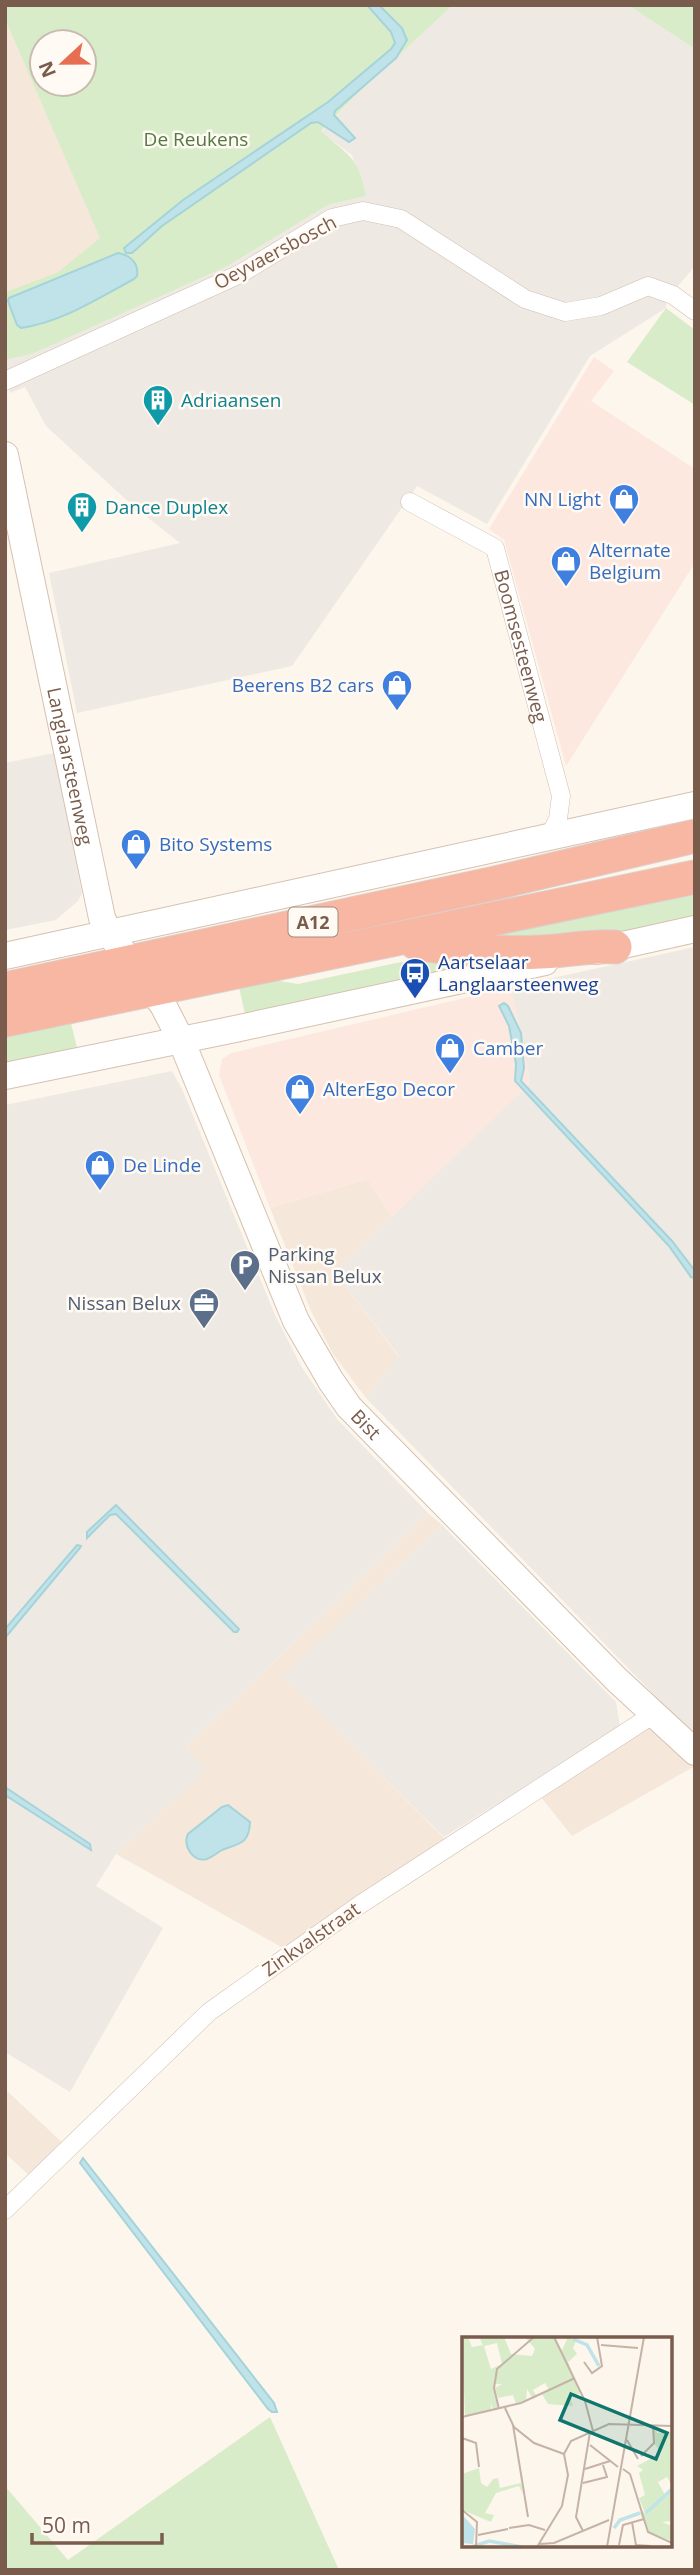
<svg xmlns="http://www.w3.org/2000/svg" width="700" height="2575" font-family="'Open Sans',sans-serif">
<rect width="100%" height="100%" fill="#fdf6ec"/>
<path fill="#f5e8da" d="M 5,19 L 101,238 L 58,272 L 5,292 Z
M 368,1179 L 392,1217 L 335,1272 L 399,1357 L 366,1398 L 333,1354 L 311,1311 L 270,1208 Z
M 428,1513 L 442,1525 L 284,1677 L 451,1845 L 292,1953 L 116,1854 L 205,1770 L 186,1747 Z
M 654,1714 L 695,1752 L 695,1766 L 572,1836 L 536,1791 Z
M 5,2089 L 68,2148 L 35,2181 L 5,2153 Z"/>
<path fill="#fde8e0" d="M 594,357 L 614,371 L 591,401 L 695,469 L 695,563 L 566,766 L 504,540 L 489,529 Z
M 511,987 L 530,1083 L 392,1217 L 368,1179 L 270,1208 L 219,1075 L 222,1059 L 231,1053 Z"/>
<path fill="#efe9e4" d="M 453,5 L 628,5 L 695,49 L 695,266 L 666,300 L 666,308 L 590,356 L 487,524 L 417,486 L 292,666 L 77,713 L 49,573 L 180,543 L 133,506 L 46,426 L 25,387 L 10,393 L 5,360 L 32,354 L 226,267 L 328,205 L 366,196 L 352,155 L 321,132 L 355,96 Z
M 54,753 L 82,893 L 78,901 L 56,920 L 5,930 L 5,763 Z
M 695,947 L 695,1747 L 662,1703 L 366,1398 L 399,1356 L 335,1272 L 530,1083 L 511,987 Z
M 172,1071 L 182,1089 L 275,1315 L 301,1366 L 337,1419 L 428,1513 L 186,1747 L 206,1770 L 116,1854 L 96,1886 L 163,1928 L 70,2092 L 5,2052 L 5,1105 Z
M 442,1525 L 616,1702 L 620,1726 L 444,1837 L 283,1677 Z"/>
<path fill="#d8ecc9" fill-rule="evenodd" d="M 5,5 L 453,5 L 355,96 L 321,131 C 350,157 358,156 366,196 L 328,205 L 226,267 L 32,354 L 5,360 L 5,292 L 58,272 L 100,238 L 5,19 ZM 42,42 L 84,42 L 84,84 L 42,84 Z
M 628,5 L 695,5 L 695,49 Z
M 666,308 L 695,330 L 695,405 L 627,362 Z
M 695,886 L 695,916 L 568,944 L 470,939 Z
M 433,958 L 488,961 L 245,1014 L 239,987 L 274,980 L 298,984 L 396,963 Z
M 71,1023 L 78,1052 L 5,1067 L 5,1037 Z
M 270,2417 L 339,2570 L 5,2570 L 5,2486 L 68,2560 Z"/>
<path fill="#bfe3e8" stroke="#a5d3da" stroke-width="2" d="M 367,5 L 379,5 L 402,28 L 407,40 L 396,58 L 335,111 L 334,115 L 355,138 L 349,142 L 318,122 L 311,123 L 162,226 L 132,253 L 126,253 L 124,248 L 183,200 L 328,102 L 391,49 L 395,43 L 391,32 Z
M 118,253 C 130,255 139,263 137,276 L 134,279 C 99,298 62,322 21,328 L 17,325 L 8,301 L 9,298 Z
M 504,1003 L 508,1006 L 521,1033 L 524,1068 L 521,1081 L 672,1241 L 695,1271 L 695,1278 L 691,1277 L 669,1246 L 515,1081 L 516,1064 L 509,1026 L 499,1006 Z
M 116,1505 L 239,1629 L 237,1632 L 234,1632 L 116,1514 L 110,1515 L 87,1538 L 87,1532 Z
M 77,1545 L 81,1546 L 80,1548 L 5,1638 L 5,1629 Z
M 5,1787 L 90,1844 L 91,1850 L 5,1795 Z
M 228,1805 L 250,1822 C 249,1845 239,1843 222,1850 C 217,1853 212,1857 207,1859 C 193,1863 182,1845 188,1834 L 222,1807 Z
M 83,2158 L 274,2403 L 277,2412 L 272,2412 L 268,2409 L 80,2163 Z"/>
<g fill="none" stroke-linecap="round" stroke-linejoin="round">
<g stroke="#d1beb0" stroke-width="19">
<g id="street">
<path d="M 5,381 L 240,274 L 332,218 L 363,211 L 401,219 L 525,299 L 565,312 L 601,306 L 648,286 L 673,295 L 695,311"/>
<path id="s1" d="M 410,502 L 495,548 L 561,796 L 558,819 L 549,837"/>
<path d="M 5,2210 L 209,2012 L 361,1904 L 654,1714"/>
</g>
</g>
<g stroke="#d6c0b0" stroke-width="28">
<g id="secondary">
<path id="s2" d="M 5,455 L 102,918 L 109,933 L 163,1005 L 181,1040 L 296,1321 L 331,1381 L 349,1407 L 616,1679 L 695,1752"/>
<path d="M 596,951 L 695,929"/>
<path d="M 5,956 L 695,805"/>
<path d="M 5,1076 L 235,1029 L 545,962"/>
</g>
</g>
<g stroke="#dad1cd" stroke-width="35">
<path id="highway" d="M 416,943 C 456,950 500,954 540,952 C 566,951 589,945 615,947
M 5,989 L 495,883 L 695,836
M 5,1020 L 695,877"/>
</g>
<use href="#street" stroke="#fff" stroke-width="18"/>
<use href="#secondary" stroke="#fff" stroke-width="26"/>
<use href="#highway" stroke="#f7b7a3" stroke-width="33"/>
</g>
<defs>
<g id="building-pin" transform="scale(1.575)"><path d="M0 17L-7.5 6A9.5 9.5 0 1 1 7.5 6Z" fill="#0f9aa8" stroke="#fffaf3"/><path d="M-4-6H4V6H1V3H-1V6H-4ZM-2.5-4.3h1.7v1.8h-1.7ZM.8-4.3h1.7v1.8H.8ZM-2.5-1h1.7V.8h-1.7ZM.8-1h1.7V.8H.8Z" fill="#fff"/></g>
<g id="shop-pin" transform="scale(1.575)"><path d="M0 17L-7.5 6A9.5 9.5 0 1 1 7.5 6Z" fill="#3f7fe0" stroke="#fffaf3"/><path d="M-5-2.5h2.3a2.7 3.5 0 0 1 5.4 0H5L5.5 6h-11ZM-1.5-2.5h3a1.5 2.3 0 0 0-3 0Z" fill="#fff"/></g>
<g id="bus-pin" transform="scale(1.575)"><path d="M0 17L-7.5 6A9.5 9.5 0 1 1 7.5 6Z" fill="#1a4fb4" stroke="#fffaf3"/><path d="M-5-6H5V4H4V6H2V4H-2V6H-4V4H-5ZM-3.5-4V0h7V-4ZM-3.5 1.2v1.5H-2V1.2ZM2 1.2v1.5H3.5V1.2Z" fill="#fff"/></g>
<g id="parking-pin" transform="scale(1.575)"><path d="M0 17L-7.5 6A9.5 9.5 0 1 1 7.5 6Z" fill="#5c6f8a" stroke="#fffaf3"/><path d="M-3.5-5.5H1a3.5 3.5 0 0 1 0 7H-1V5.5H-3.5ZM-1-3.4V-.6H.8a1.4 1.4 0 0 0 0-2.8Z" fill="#fff"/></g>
<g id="office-pin" transform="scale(1.575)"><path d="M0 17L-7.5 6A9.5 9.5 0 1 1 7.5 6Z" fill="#5c6f8a" stroke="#fffaf3"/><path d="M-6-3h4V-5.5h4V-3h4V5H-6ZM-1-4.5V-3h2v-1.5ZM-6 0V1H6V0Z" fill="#fff"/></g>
</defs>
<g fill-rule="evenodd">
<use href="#building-pin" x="158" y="400"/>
<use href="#shop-pin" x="624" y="499"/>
<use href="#building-pin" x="82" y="507"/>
<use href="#shop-pin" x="566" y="561"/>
<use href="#shop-pin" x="397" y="685"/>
<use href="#shop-pin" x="136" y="844"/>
<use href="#bus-pin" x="415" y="973"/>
<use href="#shop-pin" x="450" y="1048"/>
<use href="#shop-pin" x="300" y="1089"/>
<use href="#shop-pin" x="100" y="1165"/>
<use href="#parking-pin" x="245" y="1265"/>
<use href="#office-pin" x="204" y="1303"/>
</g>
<g text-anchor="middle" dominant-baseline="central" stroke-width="5" stroke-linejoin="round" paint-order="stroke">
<rect fill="#fffaf3" stroke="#a28b7f" stroke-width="2" x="288.5" y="907.5" width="49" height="29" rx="5"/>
<g font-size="18" font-weight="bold" fill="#7a5c4d">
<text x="313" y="922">A12</text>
</g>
<g font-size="19" fill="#537a41" stroke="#fffaf3">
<text x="196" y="139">De Reukens</text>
</g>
<g font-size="19" fill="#7a5c4d" stroke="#fffaf3">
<text transform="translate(275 252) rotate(-28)">Oeyvaersbosch</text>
<text stroke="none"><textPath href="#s1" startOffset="198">Boomsesteenweg</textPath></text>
<text stroke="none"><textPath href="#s2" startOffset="318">Langlaarsteenweg</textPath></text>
<text stroke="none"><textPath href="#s2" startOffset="1048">Bist</textPath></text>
<text transform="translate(311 1939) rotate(-35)">Zinkvalstraat</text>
</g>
<g font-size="19" fill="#0d838f" stroke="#fffaf3" text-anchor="start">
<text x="181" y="400">Adriaansen</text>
<text x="105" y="507">Dance Duplex</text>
</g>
<g font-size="19" fill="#366cbe" stroke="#fffaf3" text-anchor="start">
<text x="601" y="499" text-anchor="end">NN Light</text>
<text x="589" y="550">Alternate<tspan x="589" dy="22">Belgium</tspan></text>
<text x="374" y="685" text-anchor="end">Beerens B2 cars</text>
<text x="159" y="844">Bito Systems</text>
<text x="473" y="1048">Camber</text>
<text x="323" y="1089">AlterEgo Decor</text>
<text x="123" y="1165">De Linde</text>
</g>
<g font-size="19" fill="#164399" stroke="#fffaf3" text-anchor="start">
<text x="438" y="962">Aartselaar<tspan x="438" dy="22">Langlaarsteenweg</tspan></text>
</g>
<g font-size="19" fill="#4e5e75" stroke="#fffaf3" text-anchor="start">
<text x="268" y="1254">Parking<tspan x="268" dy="22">Nissan Belux</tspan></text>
<text x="181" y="1303" text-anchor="end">Nissan Belux</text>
</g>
</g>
<g transform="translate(462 2337)">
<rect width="210" height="210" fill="#fdf6ec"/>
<path d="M 0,0 L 6,0 L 10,10 L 21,8 L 17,0 L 42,0 L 49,17 L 70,19 L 73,12 L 63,0 L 92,0 L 100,13 L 106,0 L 114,4 L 111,11 L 115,17 L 106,25 L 119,56 L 108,60 L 111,69 L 86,67 L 80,57 L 87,53 L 83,46 L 71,53 L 75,60 L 71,62 L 65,52 L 64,64 L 54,67 L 51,58 L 36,61 L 33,51 L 40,47 L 33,47 L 33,39 L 32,52 L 37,71 L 31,73 L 29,66 L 29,73 L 3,79 ZM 35,6 L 40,27 L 29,32 L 22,9 ZM 191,90 L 195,96 L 210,95 L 210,149 L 205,140 L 196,145 L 203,158 L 210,152 L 210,184 L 200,185 L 210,189 L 210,204 L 186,195 L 178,176 L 157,185 L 181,174 L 183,176 L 177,161 L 183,158 L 177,136 L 181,133 L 175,129 L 199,116 L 192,106 ZM 17,131 L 19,146 L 25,150 L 31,142 L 36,141 L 38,151 L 59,146 L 61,157 L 57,149 L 34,156 L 23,176 L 32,178 L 29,185 L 0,173 L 0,137 Z" fill="#d8ecc9" fill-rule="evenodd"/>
<path d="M 0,177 L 13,192 L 11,207 L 0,206 Z" fill="#bfe3e8"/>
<path fill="none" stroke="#bfe3e8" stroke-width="3.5" d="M 111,2 L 125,8 L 137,29M 184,176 L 210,152M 152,191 L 158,183 L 178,176M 10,210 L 27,204 L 60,210"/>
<path fill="none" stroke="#c5b3a7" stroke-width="2" d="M 92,0 L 123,64 L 131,94M 139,8 L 176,11M 122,25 L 130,36 L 140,29 L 135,0M 43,71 L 52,90 L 72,106 L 102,117M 37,72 L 32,51 L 35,32 L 72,0M 0,80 L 59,66 L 113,41M 51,88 L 66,180M 0,101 L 14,106 L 17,130M 165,103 L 176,122M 128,108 L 156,130M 102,117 L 109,104 L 147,87 L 210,89M 179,119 L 192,106 L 191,89M 123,132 L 148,124M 161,132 L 168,137 L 186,195 L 210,206M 121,146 L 145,140 L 141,128M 0,173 L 15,185 L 14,210M 170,185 L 174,208 L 189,209M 47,191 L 67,188 L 83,193M 121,194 L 114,180 L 128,95M 16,198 L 46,192M 78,207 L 92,206 L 147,183M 157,208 L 161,188 L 182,182M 75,210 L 100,169 L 106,138 L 102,117M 145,210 L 182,0"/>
<path fill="#0f766e" fill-opacity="0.15" stroke="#0f766e" stroke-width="3.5" d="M 109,57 L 205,96 L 194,122 L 98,83 Z"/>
<rect width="210" height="210" fill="none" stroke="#7a5c4d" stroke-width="3.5"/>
</g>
<rect width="700" height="2575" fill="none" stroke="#7a5c4d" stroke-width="14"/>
<g transform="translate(63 63) rotate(248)"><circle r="33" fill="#fffaf3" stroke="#cabbb1" stroke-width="2"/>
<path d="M0-5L12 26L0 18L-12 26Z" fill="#e76f51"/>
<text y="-10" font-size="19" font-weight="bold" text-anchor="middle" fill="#7a5c4d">N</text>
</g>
<path d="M32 2533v10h130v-10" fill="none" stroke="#7a5c4d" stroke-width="3.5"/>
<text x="42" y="2533" font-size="21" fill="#7a5c4d" stroke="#fffaf3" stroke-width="5" paint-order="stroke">50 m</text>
</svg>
